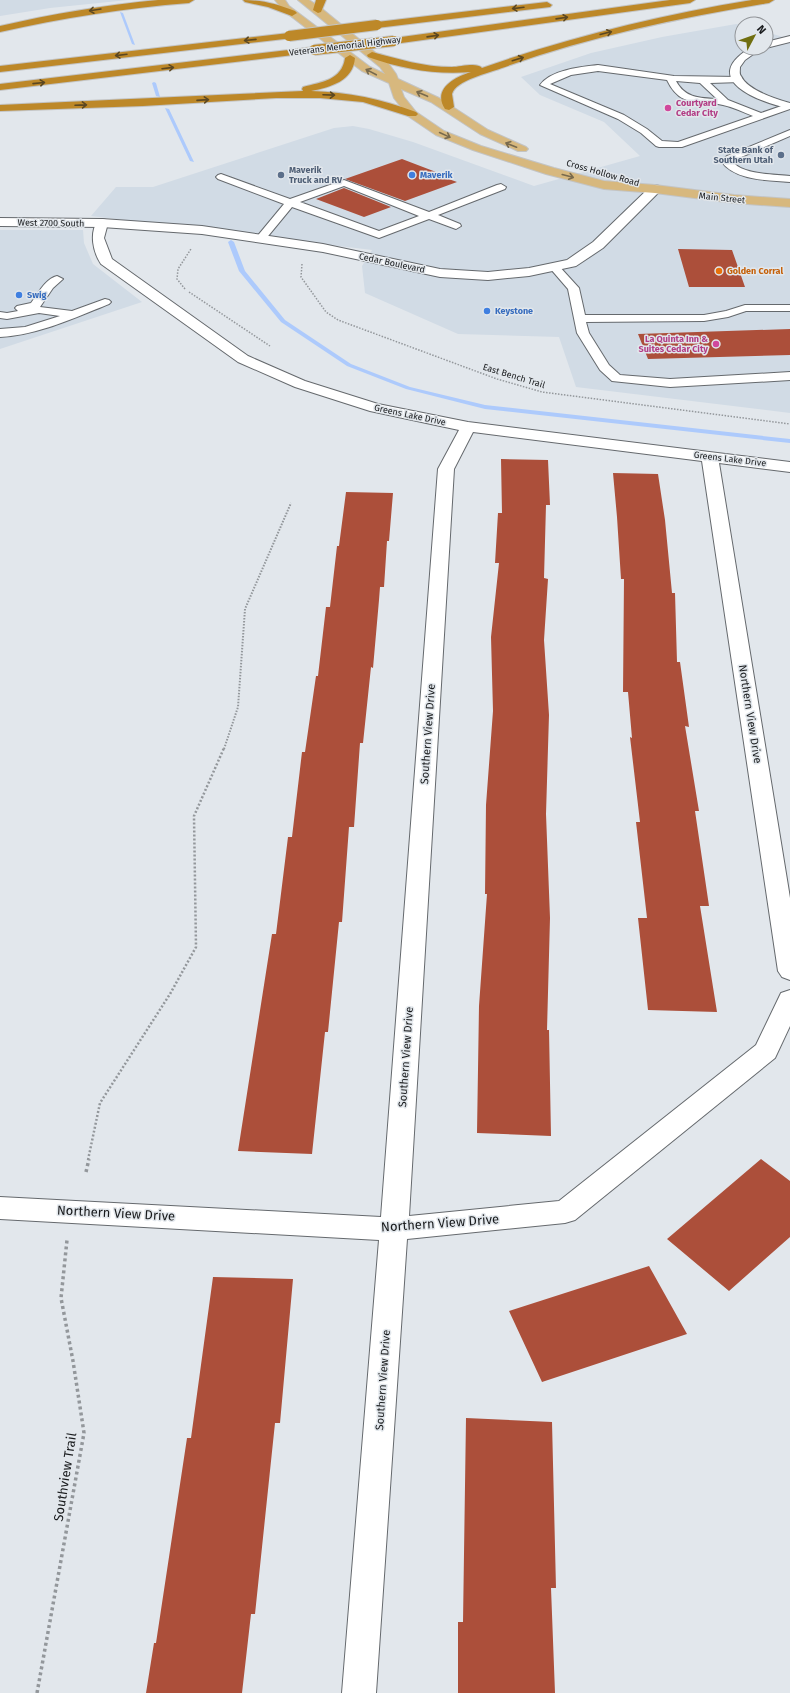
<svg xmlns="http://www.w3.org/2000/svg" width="790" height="1693" font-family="'Fira Sans',sans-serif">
<rect width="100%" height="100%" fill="#e2e7ec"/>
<path fill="#d1dbe5" d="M 0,0 L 128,0 L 50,8 L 0,16 Z
M 736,24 L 742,25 L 742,48 L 766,48 L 766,32 L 790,39 L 790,413 L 576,387 L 559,337 L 458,334 L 365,293 L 362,266 L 372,250 L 91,216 L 116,187 L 153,187 L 334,128 L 353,126 L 369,129 L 413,142 L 534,186 L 640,156 L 604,122 L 540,95 L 521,77 L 591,53 L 662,37 Z
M 0,230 L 83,230 L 84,243 L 93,264 L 142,302 L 0,349 Z"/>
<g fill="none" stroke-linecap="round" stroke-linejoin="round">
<path fill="#adcafc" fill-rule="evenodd" d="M 120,12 L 123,13 L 135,45 L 132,44 Z
M 154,82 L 156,83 L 160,97 L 156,96 L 152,83 Z
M 165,108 L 169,109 L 194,162 L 190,161 Z
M 231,240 L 234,242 L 245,271 L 285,320 L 351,364 L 410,387 L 485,405 L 790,439 L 790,443 L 485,409 L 406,389 L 347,366 L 281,322 L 239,271 L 228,242 Z"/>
</g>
<path fill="#ac4f3a" d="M 402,159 L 436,172 L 432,173 L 457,182 L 405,201 L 345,179 Z
M 344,188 L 391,207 L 364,217 L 316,199 Z
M 678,249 L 732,250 L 745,287 L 689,287 Z
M 790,329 L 790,355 L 648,359 L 638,334 Z
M 501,459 L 548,460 L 550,505 L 546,505 L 544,578 L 548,579 L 544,640 L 549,715 L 546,814 L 550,918 L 547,1030 L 549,1030 L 551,1136 L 477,1133 L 479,1006 L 487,894 L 485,894 L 486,805 L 493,711 L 491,637 L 499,563 L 495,563 L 498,513 L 502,513 Z
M 613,473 L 658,474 L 665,520 L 672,593 L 675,593 L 677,662 L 680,662 L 689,727 L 685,726 L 699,811 L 695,811 L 709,906 L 700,906 L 717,1012 L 648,1010 L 638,918 L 647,918 L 636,822 L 640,822 L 630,737 L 632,738 L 628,692 L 623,692 L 624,579 L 621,579 L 617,517 Z
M 346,492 L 393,493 L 389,541 L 387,541 L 384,587 L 380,587 L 379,600 L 373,668 L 371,667 L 363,743 L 360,743 L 354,827 L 349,827 L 342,922 L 339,922 L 328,1032 L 325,1032 L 312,1154 L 238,1151 L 272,934 L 276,934 L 288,837 L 292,837 L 302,752 L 305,752 L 316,676 L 318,676 L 326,607 L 330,607 L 337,546 L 339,546 Z
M 761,1159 L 790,1181 L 790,1237 L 729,1291 L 667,1239 Z
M 649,1266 L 687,1334 L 542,1382 L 509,1311 Z
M 213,1277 L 293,1279 L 280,1423 L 275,1423 L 255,1614 L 251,1614 L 242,1693 L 146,1693 L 154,1643 L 156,1643 L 187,1438 L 191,1438 Z
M 466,1418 L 552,1422 L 556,1588 L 551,1588 L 555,1693 L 458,1693 L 458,1622 L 463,1622 Z"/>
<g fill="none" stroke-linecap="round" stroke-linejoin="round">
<g stroke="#65696d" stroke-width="2">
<path id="lane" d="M 598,65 L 674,76 L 738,77 L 742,80 L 741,82 L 710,83 L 728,100 L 761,113 L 790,103 L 790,109 L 682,147 L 659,147 L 656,146 L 641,133 L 618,119 L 540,85 C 551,70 580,67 598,65 ZM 598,71 L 667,80 C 681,109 698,99 723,105 C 733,107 743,112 753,116 L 678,142 L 662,141 L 647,129 L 624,115 L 550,84 L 571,75 ZM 676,81 L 700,83 L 717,99 C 699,98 685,98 676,81 Z
M 790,130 L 790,136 L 732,161 C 742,175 774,174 790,176 L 790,182 C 768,180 735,181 721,161 L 727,156 Z
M 221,174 L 290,199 L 344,180 L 429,212 L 497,185 L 501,184 L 506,187 L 505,189 L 438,215 L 460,224 L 461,226 L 456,229 L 429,219 L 379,238 L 292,207 L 264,241 L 260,242 L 255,239 L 284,204 L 218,179 L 216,177 L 218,175 ZM 344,186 L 419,216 L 379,231 L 300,202 Z
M 554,264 L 558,265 L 579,288 L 585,315 L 704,315 L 726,311 L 745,305 L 790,305 L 790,311 L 746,311 L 728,317 L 704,321 L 586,322 L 589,333 L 609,365 L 620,375 L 670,379 L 790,372 L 790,380 L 670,387 L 612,381 L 600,370 L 577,333 L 568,289 L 549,267 Z
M 57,276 L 63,279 L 53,288 L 40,307 L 72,311 L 105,299 L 109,300 L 111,302 L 109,304 C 74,318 38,335 0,337 L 0,329 L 25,327 L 60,316 L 39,313 L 7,319 L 0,318 L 0,312 L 7,313 L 18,311 L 15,308 L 17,306 L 31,303 C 38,294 45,279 57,276 Z"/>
</g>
<g stroke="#65696d" stroke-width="2">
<path id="street" d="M 790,36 L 790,42 L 766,48 L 766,42 Z
M 750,48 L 762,48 L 745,60 L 740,67 C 740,70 739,74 741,76 C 747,90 776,99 790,103 L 790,109 C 760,102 698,80 750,48 Z
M 102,219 L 106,220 L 108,223 L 104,238 L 112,259 L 248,356 L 305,381 L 378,404 L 468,422 L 790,462 L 790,472 L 719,463 L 790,898 L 790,980 L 782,977 L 778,971 L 702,461 L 473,432 L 454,469 L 409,1216 L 559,1201 L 756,1045 L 781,993 L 790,990 L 790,1026 L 775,1058 L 575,1220 L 565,1223 L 407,1239 L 376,1693 L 342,1693 L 379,1240 L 0,1219 L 0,1197 L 381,1217 L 438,469 L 459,430 L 370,411 L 295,387 L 238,362 L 101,264 C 93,252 89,233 98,220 Z"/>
</g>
<g stroke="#65696d" stroke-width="2">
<path id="secondary" d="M 655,185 L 659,186 L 661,189 L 659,192 L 603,248 L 576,266 L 529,276 L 488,280 L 440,277 L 323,252 L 202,234 L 102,227 L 0,226 L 0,218 L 102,219 L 202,226 L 323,244 L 440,269 L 488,272 L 529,268 L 567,260 L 593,242 L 651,186 Z"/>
</g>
<g stroke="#c3c4c4" stroke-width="2">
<path id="primary" d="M 275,0 L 285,0 L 289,6 L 370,67 L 385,74 L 380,67 L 298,0 L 309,0 L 321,8 L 388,63 L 396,74 L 398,79 L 439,98 L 488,130 L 526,147 L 528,149 L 526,151 L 518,151 L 480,134 L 431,102 L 401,89 L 404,97 L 416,112 L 444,131 L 481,146 L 554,168 L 604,181 L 655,185 L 734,195 L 790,199 L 790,207 L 734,203 L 655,193 L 604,189 L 546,174 L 473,150 L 436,135 L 408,116 L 394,98 L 389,83 L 362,71 L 283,10 Z"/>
</g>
<g stroke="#c3c4c4" stroke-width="2">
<path id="highway" d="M 158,0 L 194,0 L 189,3 C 125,8 62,18 0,32 L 0,26 C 52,14 105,5 158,0 Z
M 243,0 C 263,0 277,4 295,11 L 297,13 L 292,16 L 268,7 L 245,2 Z
M 316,0 L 326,0 L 321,12 L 318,13 L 313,10 Z
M 670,0 L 695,0 L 690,3 L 394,44 L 389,41 L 394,38 Z
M 752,0 L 774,0 L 769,3 C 678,18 588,37 502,68 C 489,73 456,80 452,94 L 454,107 L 449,110 L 445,109 C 432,89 455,77 471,72 C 436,75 402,69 368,57 L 367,55 L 372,52 C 399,59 423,67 452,67 C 460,67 477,62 482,68 C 570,37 660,15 752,0 Z
M 547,2 L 552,5 L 550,7 L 377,28 L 372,25 L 377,22 Z
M 289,33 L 294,36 L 293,38 L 0,72 L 0,66 Z
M 314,47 L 318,48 L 319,50 L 318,52 L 0,90 L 0,84 Z
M 350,55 L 355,58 C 353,81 331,87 311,91 C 348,92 382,99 416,112 L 418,114 L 416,116 L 408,116 L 363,102 L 320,98 L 276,98 L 143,106 L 0,111 L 0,105 L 303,91 L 302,89 L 303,87 C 322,82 342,80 345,58 Z"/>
</g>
<path stroke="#93979b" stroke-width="1.5" stroke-dasharray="1.5 1.5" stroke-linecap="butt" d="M 302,264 L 301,277 L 326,312 L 338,320 L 497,379 L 542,392 L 790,424
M 185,289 L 177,279 L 178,269 L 191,249
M 189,292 L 270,346"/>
<path stroke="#93979b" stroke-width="2" stroke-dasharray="1.5 1.5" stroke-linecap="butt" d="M 224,749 L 238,707 L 245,609 L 291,503"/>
<path stroke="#93979b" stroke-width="2.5" stroke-dasharray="2 2" stroke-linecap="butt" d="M 88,1160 L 100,1103 L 170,994 L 196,947 L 194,816 L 224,748"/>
<path stroke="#93979b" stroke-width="3.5" stroke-dasharray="3 3" stroke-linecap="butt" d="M 86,1172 L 89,1159
M 37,1693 L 84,1433 L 73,1361 L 61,1298 L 67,1240"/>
<use href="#lane" fill="#fff" fill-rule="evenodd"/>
<use href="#street" fill="#fff" fill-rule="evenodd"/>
<use href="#secondary" fill="#fff" fill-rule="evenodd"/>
<use href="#primary" fill="#d7b87e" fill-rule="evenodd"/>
<use href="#highway" fill="#bd8828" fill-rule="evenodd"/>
<g stroke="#c3c4c4" stroke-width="12" stroke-linecap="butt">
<path id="highway-bridge" d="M 289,36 L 377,25
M 314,50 L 394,41"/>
</g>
<use href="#highway-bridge" stroke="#bd8828" stroke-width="10"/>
</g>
<defs><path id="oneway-shaft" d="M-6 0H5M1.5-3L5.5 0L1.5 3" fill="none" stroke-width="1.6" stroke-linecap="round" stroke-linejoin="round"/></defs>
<g stroke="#5b4721">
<use href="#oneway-shaft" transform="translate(518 8) rotate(173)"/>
<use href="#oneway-shaft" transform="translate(95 10) rotate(171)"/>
<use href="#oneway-shaft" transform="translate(562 18) rotate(-8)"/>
<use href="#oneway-shaft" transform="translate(606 33) rotate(-14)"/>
<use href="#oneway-shaft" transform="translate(433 36) rotate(-8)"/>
<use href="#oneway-shaft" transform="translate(250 40) rotate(174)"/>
<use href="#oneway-shaft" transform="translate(121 55) rotate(173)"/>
<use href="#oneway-shaft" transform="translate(518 59) rotate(-17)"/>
<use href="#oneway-shaft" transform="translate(168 68) rotate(-7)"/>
<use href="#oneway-shaft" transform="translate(39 83) rotate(-6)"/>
<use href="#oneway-shaft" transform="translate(329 95) rotate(2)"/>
<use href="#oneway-shaft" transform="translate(203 100) rotate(-4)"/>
<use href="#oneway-shaft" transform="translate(81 105) rotate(-2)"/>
</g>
<g stroke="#786a4e">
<use href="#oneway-shaft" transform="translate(371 72) rotate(-152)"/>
<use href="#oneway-shaft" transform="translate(422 94) rotate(-157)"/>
<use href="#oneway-shaft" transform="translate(445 135) rotate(25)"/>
<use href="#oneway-shaft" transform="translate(511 145) rotate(-158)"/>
<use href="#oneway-shaft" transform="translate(568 176) rotate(15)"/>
</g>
<g fill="#d1479c" stroke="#e2e7ec" stroke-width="1.5">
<circle cx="668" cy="108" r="4"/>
<circle cx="716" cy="344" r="4"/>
</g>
<g fill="#5c6f8a" stroke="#e2e7ec" stroke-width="1.5">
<circle cx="781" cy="155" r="4"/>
<circle cx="281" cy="175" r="4"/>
</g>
<g fill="#3f7fe0" stroke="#e2e7ec" stroke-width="1.5">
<circle cx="412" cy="175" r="4"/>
<circle cx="19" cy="295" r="4"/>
<circle cx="487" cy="311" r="4"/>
</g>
<circle fill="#e8710a" stroke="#e2e7ec" stroke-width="1.5" cx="719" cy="271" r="4"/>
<g text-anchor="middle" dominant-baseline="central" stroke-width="3" stroke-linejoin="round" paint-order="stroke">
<g font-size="9" fill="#191b1d" stroke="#e2e7ec">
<text transform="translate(345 46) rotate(-7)">Veterans Memorial Highway</text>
<text transform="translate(603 173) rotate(16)">Cross Hollow Road</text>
<text transform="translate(722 198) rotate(6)">Main Street</text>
<text transform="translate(51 223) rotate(1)">West 2700 South</text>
<text transform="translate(392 263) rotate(12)">Cedar Boulevard</text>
<text transform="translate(514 376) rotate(17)">East Bench Trail</text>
<text transform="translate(410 415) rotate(12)">Greens Lake Drive</text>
<text transform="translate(730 459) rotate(7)">Greens Lake Drive</text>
</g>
<g font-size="9" font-weight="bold" fill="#b23c85" stroke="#e2e7ec" text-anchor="start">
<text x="676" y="103">Courtyard<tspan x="676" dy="10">Cedar City</tspan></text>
<text x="708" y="339" text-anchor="end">La Quinta Inn &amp;<tspan x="708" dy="10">Suites Cedar City</tspan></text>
</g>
<g font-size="9" font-weight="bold" fill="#4e5e75" stroke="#e2e7ec" text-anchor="end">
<text x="773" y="150">State Bank of<tspan x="773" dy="10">Southern Utah</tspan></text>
<text x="289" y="170" text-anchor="start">Maverik<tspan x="289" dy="10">Truck and RV</tspan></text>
</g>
<g font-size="9" font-weight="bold" fill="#366cbe" stroke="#e2e7ec" text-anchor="start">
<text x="420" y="175">Maverik</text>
<text x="27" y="295">Swig</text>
<text x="495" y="311">Keystone</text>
</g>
<g font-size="9" font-weight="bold" fill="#c56008" stroke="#e2e7ec" text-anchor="start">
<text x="727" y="271">Golden Corral</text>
</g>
<g font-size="11" fill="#191b1d" stroke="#e2e7ec">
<text transform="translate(750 714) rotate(81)">Northern View Drive</text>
<text transform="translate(428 734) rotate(-86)">Southern View Drive</text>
<text transform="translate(406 1057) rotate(-86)">Southern View Drive</text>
<text transform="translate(383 1380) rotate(-86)">Southern View Drive</text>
</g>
<g font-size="13" fill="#191b1d" stroke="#e2e7ec">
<text transform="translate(116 1213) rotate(3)">Northern View Drive</text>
<text transform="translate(440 1223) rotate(-4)">Northern View Drive</text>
<text transform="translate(65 1477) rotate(-81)">Southview Trail</text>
</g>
</g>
<g transform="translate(754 36) rotate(49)"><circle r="19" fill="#e2e7ec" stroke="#929599"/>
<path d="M0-3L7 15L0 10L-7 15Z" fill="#716f10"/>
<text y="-6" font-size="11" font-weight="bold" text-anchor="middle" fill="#191b1d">N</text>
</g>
</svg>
